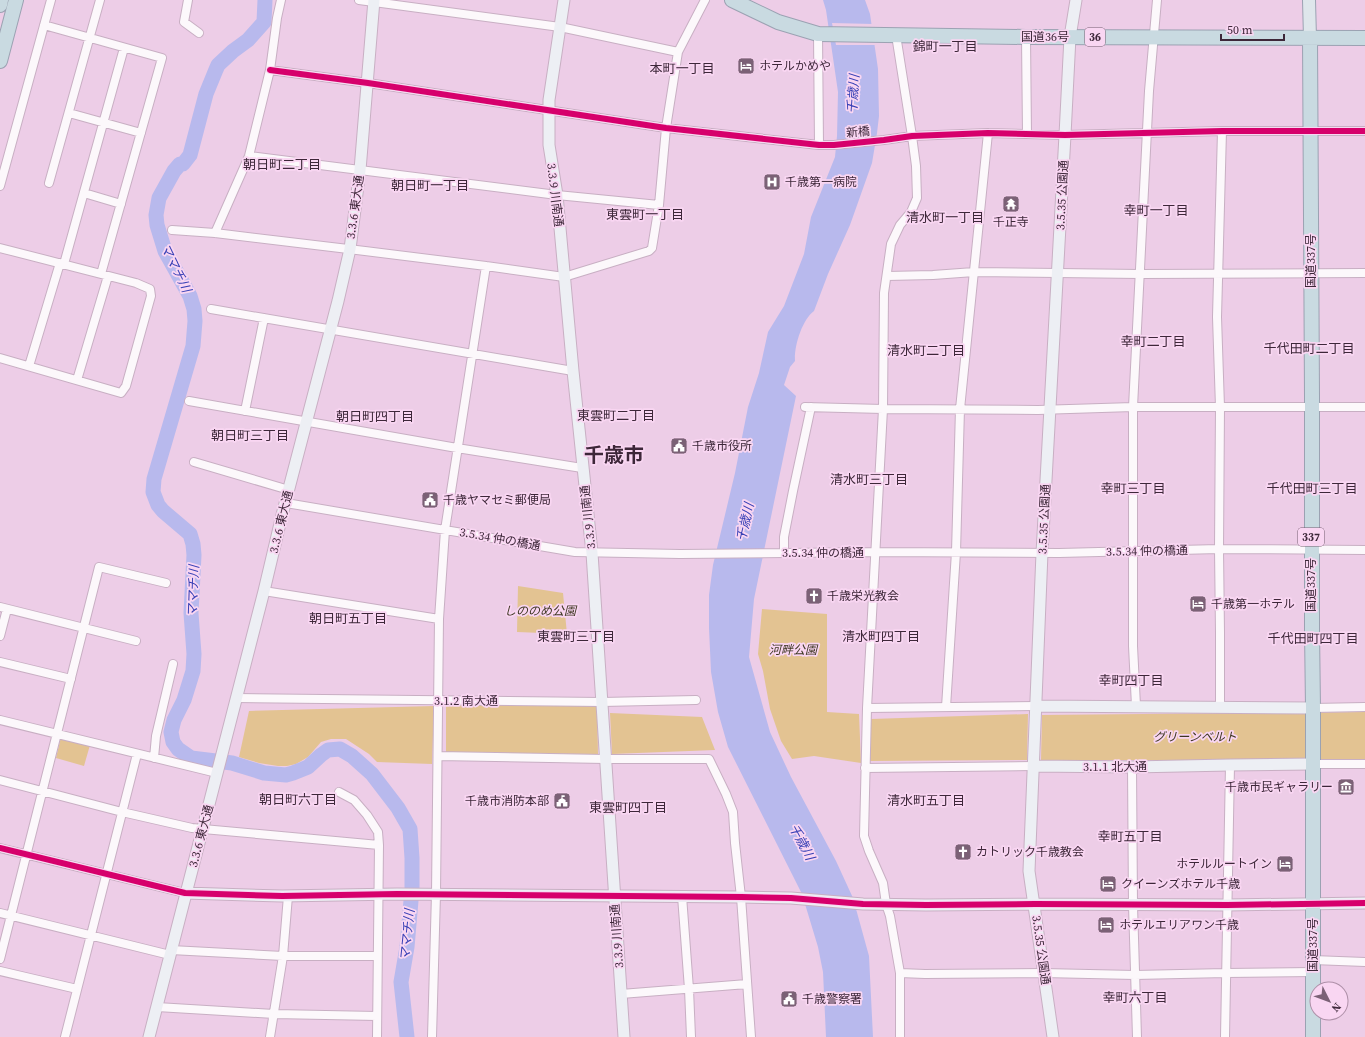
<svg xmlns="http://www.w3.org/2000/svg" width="1365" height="1037" font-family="'Source Serif 4','Noto Sans JP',serif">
<rect width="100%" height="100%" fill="#edcde7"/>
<path fill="#e3c392" d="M 518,586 L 563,593 L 567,634 L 517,632 Z
M 762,609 L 827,614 L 827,712 L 859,714 L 861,763 L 814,756 L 792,759 L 781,741 L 770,709 L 763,671 L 758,654 Z
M 446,704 L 597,705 L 598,754 L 446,753 Z
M 434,706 L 432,764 L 377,762 L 369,754 L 346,739 L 331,739 L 321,742 L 308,757 L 296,764 L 287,766 L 278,766 L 259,763 L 239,757 L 249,711 Z
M 1365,712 L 1365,760 L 1041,760 L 1042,715 Z
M 610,713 L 702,717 L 715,750 L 612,754 Z
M 1028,714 L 1027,760 L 870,761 L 871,719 Z
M 61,737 L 90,745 L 84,766 L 56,758 Z"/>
<path fill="#b8b9ed" d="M 823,0 L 865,0 L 870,14 L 878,69 L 879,116 L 877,133 L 872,163 L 850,225 L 828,274 L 814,311 C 802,320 794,346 795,361 L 790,367 L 784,385 L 796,396 L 754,599 L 749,657 L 770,732 L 791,777 L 836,861 L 853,898 L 869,956 L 873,1037 L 826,1037 L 823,972 L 818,947 L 802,894 L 728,747 L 718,712 L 711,672 L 709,628 L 709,595 L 713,565 L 735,473 L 748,407 L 759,373 L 768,332 L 784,306 L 804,254 L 811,217 L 835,157 L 837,136 L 838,92 L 826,10 Z"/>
<path fill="#edcde7" d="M 832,23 L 873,24 L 877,45 L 836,45 Z"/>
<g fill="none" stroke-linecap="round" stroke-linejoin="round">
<path stroke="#b8b9ed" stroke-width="15" d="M 265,0 L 264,22 L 248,40 L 233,51 L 218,65 L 215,72 L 206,94 L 190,155 L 183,164 L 180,164 L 174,171 L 159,198 L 156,215 L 157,225 L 165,251 L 190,296 L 194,309 L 195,321 L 193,346 L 154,479 L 153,492 L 158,505 L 163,511 L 190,534 L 193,544 L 194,555 L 191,613 L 194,654 L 193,671 L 184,700 L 174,720 L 171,732 L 173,742 L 178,749 L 191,758 L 232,763 L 264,773 L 286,775 L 293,773 L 308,767 L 321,755 L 328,750 L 340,749 L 352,756 L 372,774 L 398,808 L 410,829 L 412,858 L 412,889 L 407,947 L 401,982 L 407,1037"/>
<g stroke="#c8afc3" stroke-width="10">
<path id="street" d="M 188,0 L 184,22 L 199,33
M 359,0 L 560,27 L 678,52
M 44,25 L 162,58 L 101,274
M 818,34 L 819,145
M 896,35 L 912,136 L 916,166 L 917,198 L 911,212 L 900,225 L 891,244 L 884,293 L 883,409 L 867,708 L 864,836 L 869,851 L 883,883 L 886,904 L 890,916 L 900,973 L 900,1037
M 1026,37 L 1027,134
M 270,70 L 368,83 L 666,128 L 819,145 L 834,145 L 884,140 L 912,136 L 988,133 L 1065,135 L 1222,131 L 1365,131
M 69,113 L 141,133
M 249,156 L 557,195 L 659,205
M 49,183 L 100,0
M 0,186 L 51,0
M 84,193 L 121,204
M 172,230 L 215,233 L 365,251 L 486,266 L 564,277 L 649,251 L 652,248 L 659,205 L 666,128 L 678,52 L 705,0
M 215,233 L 249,156 L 270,70 L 277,18 L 281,0
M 0,248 L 136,283 L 150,289 L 151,296 L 126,386 L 121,393 L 0,358
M 64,264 L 124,48
M 887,276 L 933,275 L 974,272 L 1140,274 L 1365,273
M 211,309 L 573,371
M 29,366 L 60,263
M 77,380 L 108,276
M 189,401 L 457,448 L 582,468
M 805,407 L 883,409 L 1038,410 L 1133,407 L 1365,407
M 245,411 L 264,318
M 194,462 L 289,490
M 286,503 L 575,552 L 680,554 L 875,552 L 1059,553 L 1219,549 L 1365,550
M 784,553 L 784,537 L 793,491 L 811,407
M 264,591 L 439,619
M 0,607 L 136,641
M 0,636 L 7,609
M 0,662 L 71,679
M 236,698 L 602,702 L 696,700
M 1136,706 L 1133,646 L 1133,407 L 1149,91 L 1157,0
M 946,707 L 956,552 L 960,409 L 988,133
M 1220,707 L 1220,633 L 1219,549 L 1220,407 L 1217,317 L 1222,131
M 867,708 L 1036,706
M 1313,708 L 1365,707
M 0,720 L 217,773
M 438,756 L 605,759 L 709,759 L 726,794 L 733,812 L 735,843 L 741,897 L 751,1037
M 154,758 L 156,736 L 173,664
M 1313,764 L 1365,764
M 1132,767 L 1133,905 L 1137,1037
M 865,768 L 1033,766
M 0,780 L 122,812 L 192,828 L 379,845
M 339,792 L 354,800 L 367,815 L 378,832 L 379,845 L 377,1037
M 0,848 L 185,893
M 682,896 L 689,989 L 691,1037
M 0,913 L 170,955
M 171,950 L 283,956 L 377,956
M 0,959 L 99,567 L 166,583
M 1313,960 L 1365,962
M 0,971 L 77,989
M 900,973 L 925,974 L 1043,973 L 1135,975 L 1226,973 L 1313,972
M 621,994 L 747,984
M 157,1007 L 274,1014 L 377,1016
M 65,1037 L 137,754
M 270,1037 L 283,956 L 288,896
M 432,1037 L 436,894 L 439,619 L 445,530 L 486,266
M 1225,1037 L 1230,765"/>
</g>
<g stroke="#c8afc3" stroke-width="13">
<path id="secondary" d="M 564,0 L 549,100 L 549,145 L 557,195 L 573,371 L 592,553 L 624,1037
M 1036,706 L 1313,708
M 1033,766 L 1132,767 L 1230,765 L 1313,764
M 185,893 L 282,896 L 397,894 L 741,897 L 791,898 L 863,904 L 926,905 L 1035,904 L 1227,905 L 1365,903
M 149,1037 L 264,591 L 282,515 L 338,301 L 350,249 L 360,170 L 374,0
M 1053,1037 L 1029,871 L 1042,553 L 1065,135 L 1070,37 L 1076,0"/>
</g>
<g stroke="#9ba2b2" stroke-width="14">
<path id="primary" d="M 1309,0 L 1310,38"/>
</g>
<g stroke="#9ba2b2" stroke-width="16">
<path id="highway" d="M 732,0 L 778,22 L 818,34 L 1026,37 L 1365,38
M 0,5 L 1,0
M 1310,38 L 1312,395 L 1312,630 L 1313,708 L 1313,1037
M 0,61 L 16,0"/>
</g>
<use href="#street" stroke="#fcf8fb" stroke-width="8"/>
<use href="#secondary" stroke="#edeff4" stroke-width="11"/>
<use href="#primary" stroke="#dee6eb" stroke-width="12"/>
<use href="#highway" stroke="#c9dae1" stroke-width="14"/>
<g stroke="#f9d6f2" stroke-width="8">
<path id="cycleway" d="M 270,70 L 368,83 L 666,128 L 819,145 L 834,145 L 884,140 L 912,136 L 988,133 L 1065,135 L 1222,131 L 1365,131
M 0,848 L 185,893 L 282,896 L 397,894 L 741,897 L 791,898 L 863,904 L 926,905 L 1035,904 L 1227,905 L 1365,903"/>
</g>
<use href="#cycleway" stroke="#d6006c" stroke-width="6"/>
</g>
<defs>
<g id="hotel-square" transform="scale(0.9)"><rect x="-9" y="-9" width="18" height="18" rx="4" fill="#7b6176" stroke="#f9d6f2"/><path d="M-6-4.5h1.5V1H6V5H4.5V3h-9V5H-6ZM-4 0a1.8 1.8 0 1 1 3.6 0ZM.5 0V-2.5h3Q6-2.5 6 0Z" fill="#fff"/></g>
<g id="hospital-square" transform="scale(0.9)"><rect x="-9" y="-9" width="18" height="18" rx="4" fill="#7b6176" stroke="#f9d6f2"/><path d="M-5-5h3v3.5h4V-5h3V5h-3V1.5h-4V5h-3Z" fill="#fff"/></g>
<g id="temple-square" transform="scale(0.9)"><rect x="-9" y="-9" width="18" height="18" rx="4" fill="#7b6176" stroke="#f9d6f2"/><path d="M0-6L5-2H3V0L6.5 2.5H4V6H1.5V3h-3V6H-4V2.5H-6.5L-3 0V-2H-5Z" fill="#fff"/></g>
<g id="civic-square" transform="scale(0.9)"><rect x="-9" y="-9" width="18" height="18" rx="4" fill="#7b6176" stroke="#f9d6f2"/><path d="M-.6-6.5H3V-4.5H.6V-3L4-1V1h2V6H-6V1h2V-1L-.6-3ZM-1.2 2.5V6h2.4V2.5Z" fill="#fff"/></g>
<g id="church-square" transform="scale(0.9)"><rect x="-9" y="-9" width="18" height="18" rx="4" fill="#7b6176" stroke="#f9d6f2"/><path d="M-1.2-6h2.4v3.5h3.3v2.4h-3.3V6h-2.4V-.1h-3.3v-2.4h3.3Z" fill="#fff"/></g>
<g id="museum-square" transform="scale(0.9)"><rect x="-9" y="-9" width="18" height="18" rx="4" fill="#7b6176" stroke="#f9d6f2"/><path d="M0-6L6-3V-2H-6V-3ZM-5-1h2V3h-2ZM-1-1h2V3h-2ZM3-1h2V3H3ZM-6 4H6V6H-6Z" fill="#fff"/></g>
</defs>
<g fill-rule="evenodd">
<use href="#hotel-square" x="746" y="66"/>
<use href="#hospital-square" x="772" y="182"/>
<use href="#temple-square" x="1011" y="204"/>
<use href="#civic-square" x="679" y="446"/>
<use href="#civic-square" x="430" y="500"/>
<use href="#church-square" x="814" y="596"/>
<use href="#hotel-square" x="1198" y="604"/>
<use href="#museum-square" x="1346" y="787"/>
<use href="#civic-square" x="562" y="801"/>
<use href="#church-square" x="963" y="852"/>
<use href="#hotel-square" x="1285" y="864"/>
<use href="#hotel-square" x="1108" y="884"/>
<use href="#hotel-square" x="1106" y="925"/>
<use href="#civic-square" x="789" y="999"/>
</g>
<g text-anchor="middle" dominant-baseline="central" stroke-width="3.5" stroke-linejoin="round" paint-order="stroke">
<g fill="#f9d6f2" stroke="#755c70" stroke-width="1">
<rect x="1085" y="28" width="20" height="18" rx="3"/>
<rect x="1298" y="528" width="26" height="18" rx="3"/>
</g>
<g font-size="11" font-weight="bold" fill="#3d2739">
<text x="1095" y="37">36</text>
<text x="1311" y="537">337</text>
</g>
<g font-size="12" fill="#3d2739" stroke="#f9d6f2">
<text x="1045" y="37">国道36号</text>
<text transform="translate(858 132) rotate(-5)">新橋</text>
<text transform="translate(555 195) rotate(83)">3.3.9 川南通</text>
<text transform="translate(1062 195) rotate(-87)">3.5.35 公園通</text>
<text transform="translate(355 207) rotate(-82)">3.3.6 東大通</text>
<text transform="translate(1311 261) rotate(-90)">国道337号</text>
<text transform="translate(588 517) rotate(-96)">3.3.9 川南通</text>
<text transform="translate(1044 519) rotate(-87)">3.5.35 公園通</text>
<text transform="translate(281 522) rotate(-76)">3.3.6 東大通</text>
<text transform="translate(500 539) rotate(10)">3.5.34 仲の橋通</text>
<text transform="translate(1147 551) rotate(-1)">3.5.34 仲の橋通</text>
<text x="823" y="553">3.5.34 仲の橋通</text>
<text transform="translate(1311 585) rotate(-90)">国道337号</text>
<text x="466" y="701">3.1.2 南大通</text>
<text x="1115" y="767">3.1.1 北大通</text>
<text transform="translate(201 836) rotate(-75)">3.3.6 東大通</text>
<text transform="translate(617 936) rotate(-94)">3.3.9 川南通</text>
<text transform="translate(1313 945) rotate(-90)">国道337号</text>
<text transform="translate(1041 950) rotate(82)">3.5.35 公園通</text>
</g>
<g font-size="12" fill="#3d2739" stroke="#f9d6f2" text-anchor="start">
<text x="759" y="66">ホテルかめや</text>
<text x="785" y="182">千歳第一病院</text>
<text x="1011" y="222" text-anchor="middle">千正寺</text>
<text x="692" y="446">千歳市役所</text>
<text x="443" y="500">千歳ヤマセミ郵便局</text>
<text x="827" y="596">千歳栄光教会</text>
<text x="1211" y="604">千歳第一ホテル</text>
<text x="1333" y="787" text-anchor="end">千歳市民ギャラリー</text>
<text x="549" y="801" text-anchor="end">千歳市消防本部</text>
<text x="976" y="852">カトリック千歳教会</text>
<text x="1272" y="864" text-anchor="end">ホテルルートイン</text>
<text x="1121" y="884">クイーンズホテル千歳</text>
<text x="1119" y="925">ホテルエリアワン千歳</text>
<text x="802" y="999">千歳警察署</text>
</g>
<g font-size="12" font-style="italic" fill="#3c3620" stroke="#f9d6f2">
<text x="540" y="611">しののめ公園</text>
<text x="793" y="650">河畔公園</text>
<text x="1195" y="737">グリーンベルト</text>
</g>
<g font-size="13" fill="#3d2739" stroke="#f9d6f2">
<text x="945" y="46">錦町一丁目</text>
<text x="682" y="68">本町一丁目</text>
<text x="282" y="164">朝日町二丁目</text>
<text x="430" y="185">朝日町一丁目</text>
<text x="1156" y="210">幸町一丁目</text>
<text x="645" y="214">東雲町一丁目</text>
<text x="945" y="217">清水町一丁目</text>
<text x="1153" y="341">幸町二丁目</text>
<text x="1309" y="348">千代田町二丁目</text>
<text x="926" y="350">清水町二丁目</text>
<text x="616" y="415">東雲町二丁目</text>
<text x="375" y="416">朝日町四丁目</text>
<text x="250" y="435">朝日町三丁目</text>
<text x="869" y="479">清水町三丁目</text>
<text x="1133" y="488">幸町三丁目</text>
<text x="1312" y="488">千代田町三丁目</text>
<text x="348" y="618">朝日町五丁目</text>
<text x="576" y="636">東雲町三丁目</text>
<text x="881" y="636">清水町四丁目</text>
<text x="1313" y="638">千代田町四丁目</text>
<text x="1131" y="680">幸町四丁目</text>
<text x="298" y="799">朝日町六丁目</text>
<text x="926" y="800">清水町五丁目</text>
<text x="628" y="807">東雲町四丁目</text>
<text x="1130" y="836">幸町五丁目</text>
<text x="1135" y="997">幸町六丁目</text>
</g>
<g font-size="13" font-style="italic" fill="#3740b5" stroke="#f9d6f2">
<text transform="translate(853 94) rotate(-86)">千歳川</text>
<text transform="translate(176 268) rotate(64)">ママチ川</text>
<text transform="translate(745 522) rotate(-77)">千歳川</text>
<text transform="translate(193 591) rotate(-88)">ママチ川</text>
<text transform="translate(802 842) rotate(62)">千歳川</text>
<text transform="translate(407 935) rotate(-84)">ママチ川</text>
</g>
<g font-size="20" font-weight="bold" fill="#3d2739" stroke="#f9d6f2">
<text x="614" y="455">千歳市</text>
</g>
</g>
<g transform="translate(1329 1001) rotate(132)"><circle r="19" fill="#f9d6f2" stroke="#ae90a8"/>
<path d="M0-3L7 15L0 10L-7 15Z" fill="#7b6176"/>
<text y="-6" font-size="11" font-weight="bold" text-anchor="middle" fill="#3d2739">N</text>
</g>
<path d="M1221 34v6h63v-6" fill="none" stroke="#3d2739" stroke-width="2"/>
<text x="1227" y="34" font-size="12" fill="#3d2739" stroke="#f9d6f2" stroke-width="3" paint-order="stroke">50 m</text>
</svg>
